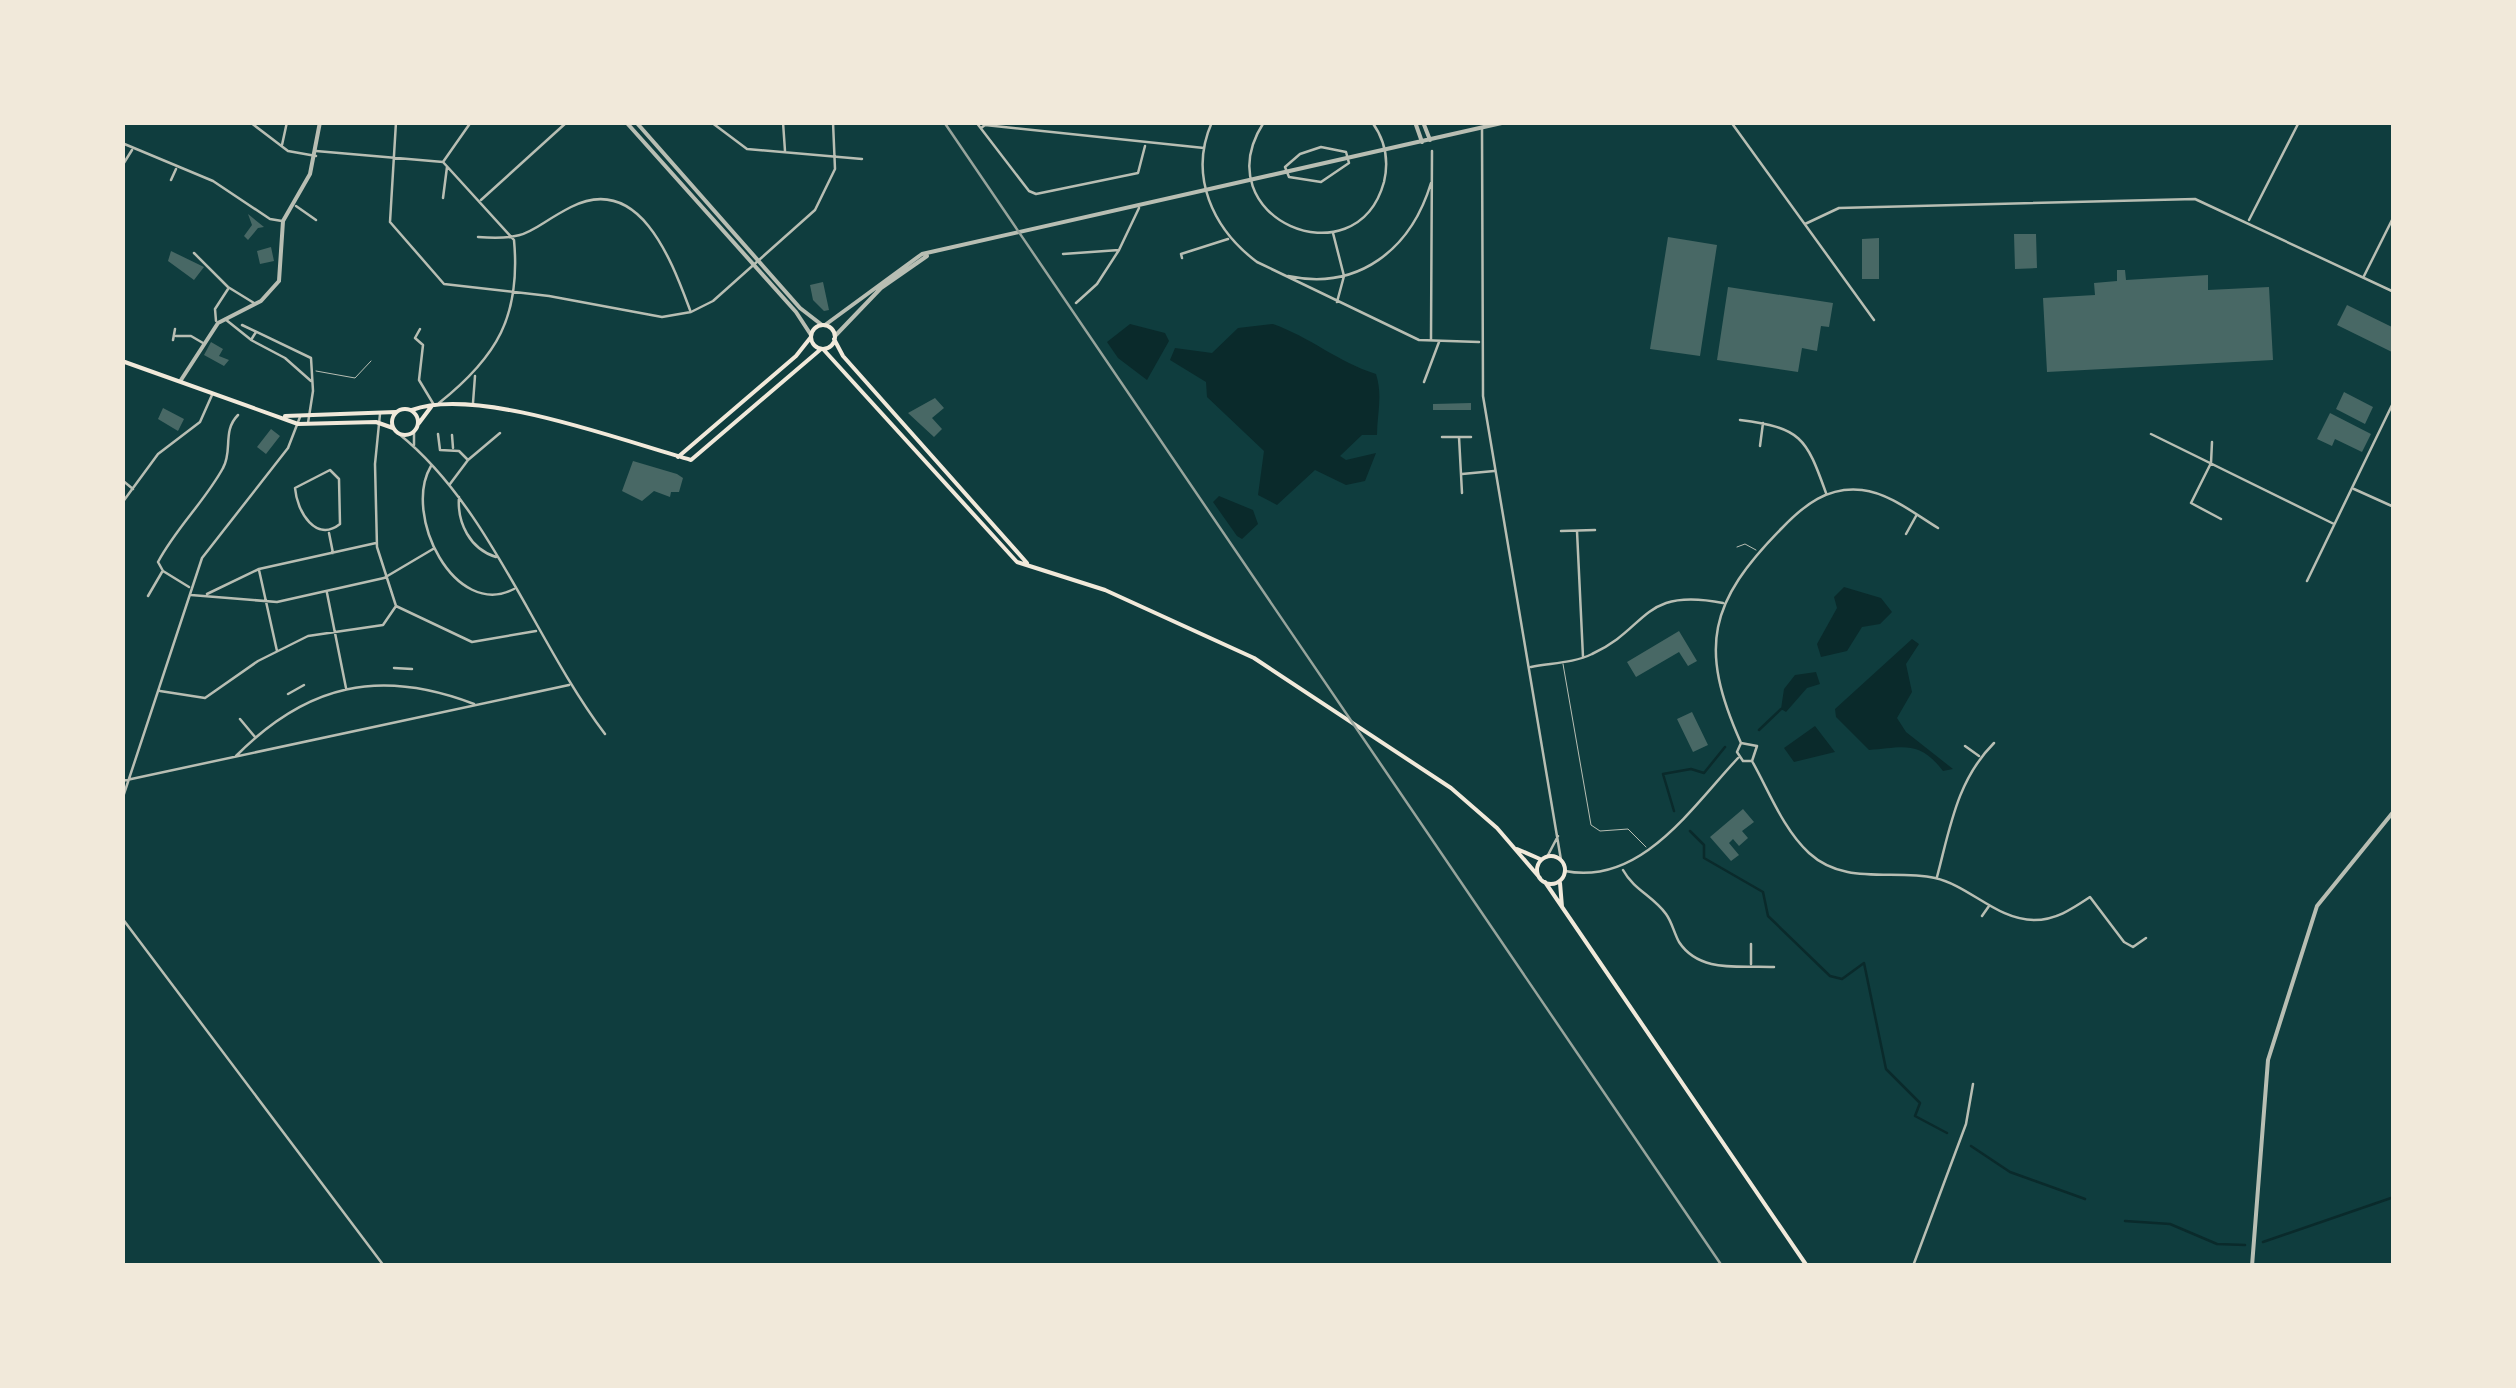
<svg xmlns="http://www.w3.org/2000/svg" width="2516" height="1388" font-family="Quicksand,sans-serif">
<rect width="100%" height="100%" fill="#0f3d3e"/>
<path fill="#0a2a2b" d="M 1130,324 L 1165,333 L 1169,341 L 1147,380 L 1118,358 L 1107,342 Z
M 1273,324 C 1310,337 1338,362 1376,374 C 1383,396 1377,414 1377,435 L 1362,435 L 1340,456 L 1346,460 L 1376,453 L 1365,481 L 1346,485 L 1315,470 L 1277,505 L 1258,495 L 1264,451 L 1207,397 L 1206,382 L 1170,360 L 1175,348 L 1212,353 L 1238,328 Z
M 1219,496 L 1253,510 L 1258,524 L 1242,539 L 1237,536 L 1213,502 Z
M 1844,587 L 1881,598 L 1892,612 L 1880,624 L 1862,627 L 1847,651 L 1821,657 L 1817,644 L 1837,608 L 1834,597 Z
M 1912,639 L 1919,644 L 1906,664 L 1912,692 L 1897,718 L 1906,732 L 1953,769 L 1943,771 C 1919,739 1901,748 1869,750 L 1836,717 L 1835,709 Z
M 1816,672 L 1820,684 L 1807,688 L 1786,712 L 1781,709 L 1784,689 L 1795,675 Z
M 1815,726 L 1835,752 L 1794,762 L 1784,748 Z"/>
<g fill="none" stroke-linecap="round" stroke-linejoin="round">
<path stroke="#0a2a2b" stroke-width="2.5" d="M 1759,730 L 1781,709
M 1674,811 L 1663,774 L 1691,769 L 1704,773 L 1725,747
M 1690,831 L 1704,845 L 1704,858 L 1763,892 L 1768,916 L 1830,976 L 1842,979 L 1864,963 L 1886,1069 L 1920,1103 L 1915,1116 L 1947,1133
M 1971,1146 L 2010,1172 L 2085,1199
M 2125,1221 L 2170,1224 L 2217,1244 L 2245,1245
M 2263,1242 L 2394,1197"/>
</g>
<path fill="#486865" d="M 248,214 L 264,227 L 258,228 L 248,240 L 244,236 L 252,225 Z
M 2014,234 L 2036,234 L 2037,268 L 2015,269 Z
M 1668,237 L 1717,245 L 1700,356 L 1650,349 Z
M 1879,238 L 1879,279 L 1862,279 L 1862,239 Z
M 271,247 L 274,261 L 260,264 L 257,251 Z
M 171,251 L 204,267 L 194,280 L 168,261 Z
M 2117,270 L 2125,270 L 2126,280 L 2208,275 L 2208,290 L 2269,287 L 2273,360 L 2047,372 L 2043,298 L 2095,295 L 2094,283 L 2117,281 Z
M 823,282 L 829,310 L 824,311 L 813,300 L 810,285 Z
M 1728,287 L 1833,303 L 1829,327 L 1821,326 L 1817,351 L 1802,348 L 1798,372 L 1717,360 Z
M 2347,305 L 2394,328 L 2394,353 L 2337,325 Z
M 211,342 L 223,349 L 219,356 L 229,360 L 224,366 L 204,355 Z
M 2344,392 L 2373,407 L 2365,424 L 2336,409 Z
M 935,398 L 944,408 L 932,418 L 942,429 L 934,437 L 908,413 Z
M 1471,403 L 1471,410 L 1433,410 L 1433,404 Z
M 163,408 L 184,419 L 178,431 L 158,419 Z
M 2330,413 L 2371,434 L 2362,452 L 2335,439 L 2332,446 L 2317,439 Z
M 271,429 L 280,436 L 266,454 L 257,447 Z
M 633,461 L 677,474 L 683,478 L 679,492 L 671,492 L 670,497 L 654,491 L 642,501 L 622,491 Z
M 1679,631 L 1697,661 L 1688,666 L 1679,652 L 1636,677 L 1627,662 Z
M 1692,712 L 1708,745 L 1693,752 L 1677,719 Z
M 1743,809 L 1754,822 L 1742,831 L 1748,838 L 1739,846 L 1733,839 L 1729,843 L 1739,855 L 1731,861 L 1710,837 Z"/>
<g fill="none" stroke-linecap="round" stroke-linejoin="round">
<path stroke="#b8beb3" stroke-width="1" d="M 316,371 L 355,378 L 371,361
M 1737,547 L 1745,544 L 1756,550
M 1563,664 L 1591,825 L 1600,831 L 1628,829 L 1646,847"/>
<path stroke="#b8beb3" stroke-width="2.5" d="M 225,319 L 250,339"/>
<path stroke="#b8beb3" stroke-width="2.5" d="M 250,122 L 288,151 L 316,156
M 396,122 L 390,222 L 444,284 L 549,296 L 662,317 L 691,312 L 713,301 L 815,210 L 835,169 L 833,122
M 711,122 L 747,149 L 862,159
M 783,122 L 785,151
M 976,122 L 1029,191 L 1036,194 L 1138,173 L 1145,146
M 1212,122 C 1188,176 1213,229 1257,262 L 1419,340 L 1479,342
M 1264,122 C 1202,218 1356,283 1384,182 C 1389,161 1385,140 1372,122
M 1731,122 L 1874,320
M 981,128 L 985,125 L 1204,148
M 1482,128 L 1483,396 L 1561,860
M 122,143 L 213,181 L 270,219 L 282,221
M 282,145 L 287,122
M 1321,147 L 1346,152 L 1349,163 L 1321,182 L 1289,177 L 1285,167 L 1300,154 Z
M 316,151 L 443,162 L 514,240 C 521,316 497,357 439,403
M 443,162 L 471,122
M 122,166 L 132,150
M 171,180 L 176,169
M 443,198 L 447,167
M 481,200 L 567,122
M 296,206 L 316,220
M 2249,220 L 2299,122
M 1805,224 L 1839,208 L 2195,199 L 2394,292
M 1333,233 L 1344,276 L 1337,302
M 478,237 C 532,241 528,229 571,207 C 640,172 672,262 690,310
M 194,253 L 228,287 L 254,303
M 1063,254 L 1119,250 L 1139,208
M 1182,258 L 1181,254 L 1228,239
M 1288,276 C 1359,291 1411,249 1431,183
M 2364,276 L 2394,216
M 1076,303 L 1097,284 L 1119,250
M 216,321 L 215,309 L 228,289
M 242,325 L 311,358 L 313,391 L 308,423
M 420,329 L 415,338 L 423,345 L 419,380 L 434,405
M 256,332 L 251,340 L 285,358 L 311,381
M 176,336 L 191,336 L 203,343
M 1431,339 L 1432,151
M 173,340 L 175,329
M 1424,382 L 1439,342
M 473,403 L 475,376
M 380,414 L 375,464 L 377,547 L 396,606 L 472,642 L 536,631
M 1740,420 C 1801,428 1806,437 1826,493
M 399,434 C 490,507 534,640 605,734
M 438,434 L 440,450 L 459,451 L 468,460
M 2151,434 L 2334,524
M 452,435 L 453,448
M 1442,437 L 1471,437
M 1459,437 L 1462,493
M 2212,442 L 2211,463 L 2191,503 L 2221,519
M 414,445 L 414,432
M 1760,446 L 1763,423
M 431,466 C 402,515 455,620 514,589
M 330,470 L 339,479 L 340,524 C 316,543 297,512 295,488 Z
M 1462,474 L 1494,471
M 122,480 L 133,489
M 450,484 L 468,460 L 500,433
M 2354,489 L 2394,507
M 459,497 C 457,523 470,549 496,557
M 122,503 L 158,454 L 200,422 L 212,395
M 1561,531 L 1595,530
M 1577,531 L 1583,657
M 329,533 L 333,553
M 1906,534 L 1916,516
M 259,570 L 277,651
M 2307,581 L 2394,401
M 189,587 L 163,571 L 158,562 C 176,528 205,501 223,468 C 233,451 222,431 238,415
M 327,593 L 346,688
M 207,594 L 259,569 L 376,543
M 191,595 L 277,602 L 384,578 L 433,549
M 148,596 L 162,572
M 1531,667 C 1551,663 1574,663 1592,654 C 1649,628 1641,587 1723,603
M 394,668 L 412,669
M 160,691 L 205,698 L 258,661 L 308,636 L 383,625 L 396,606
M 288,694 L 304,685
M 240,719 L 255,737
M 1741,743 L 1757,746 L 1752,761 L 1743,761 L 1737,752 L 1741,743 C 1698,647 1709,602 1782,528 C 1804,505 1828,486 1862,490 C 1889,493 1915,514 1938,528
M 1965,746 L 1979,756
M 236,756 C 307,684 380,668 474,704
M 1752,761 C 1769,791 1783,829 1809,853 C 1845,886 1892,869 1935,878 C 1970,886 1997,920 2034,920 C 2056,920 2072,909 2090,897 L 2124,942 L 2133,947 L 2146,938
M 122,781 L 569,685
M 122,800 L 202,558 L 288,448 L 300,417
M 1547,857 L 1558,836
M 1623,870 C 1634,890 1653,896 1666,914 C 1672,922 1674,933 1679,942 C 1700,974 1741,965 1774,967
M 1565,871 C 1641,886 1692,807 1738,758
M 1937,877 C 1950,828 1957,780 1994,743
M 1982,916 L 1989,906
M 122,918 L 384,1266
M 1751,944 L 1751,964
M 1913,1266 L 1966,1124 L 1973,1084"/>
<path stroke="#b8beb3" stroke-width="4" d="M 626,122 L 796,312 L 811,335
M 636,122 L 800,308 L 822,325
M 1415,122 L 1422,142
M 1423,122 L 1430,140
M 825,325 L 922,254 L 1506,122
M 835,336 L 881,288 L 927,256
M 181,380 L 218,323 L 261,301 L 279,281 L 283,221 L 310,174 L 320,122
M 2252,1266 L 2268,1060 L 2317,906 L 2394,811"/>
<path stroke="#f1e9da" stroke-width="4" d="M811 337a12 12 0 1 1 24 0a12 12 0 1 1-24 0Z
M 834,339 L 843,356 L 1027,563
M 823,349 L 1017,562 L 1105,590 L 1254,658 L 1451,788 L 1497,828 L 1540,878
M 122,361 L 298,424 L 376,422 L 393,428
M392 422a13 13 0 1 1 26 0a13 13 0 1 1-26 0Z
M 412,410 C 477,386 623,441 691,460 L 821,349
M 285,416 L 396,412
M 419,423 L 431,407
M 678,457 L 796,356 L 811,337
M 1517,849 L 1540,859
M1537 870a14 14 0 1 1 28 0a14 14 0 1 1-28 0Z
M 1545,882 L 1807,1266
M 1560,883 L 1562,907"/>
<path stroke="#97a49c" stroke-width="2.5" d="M 944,122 L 1722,1266"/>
</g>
<rect width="2516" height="1388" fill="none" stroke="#f1e9da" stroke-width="250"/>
</svg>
